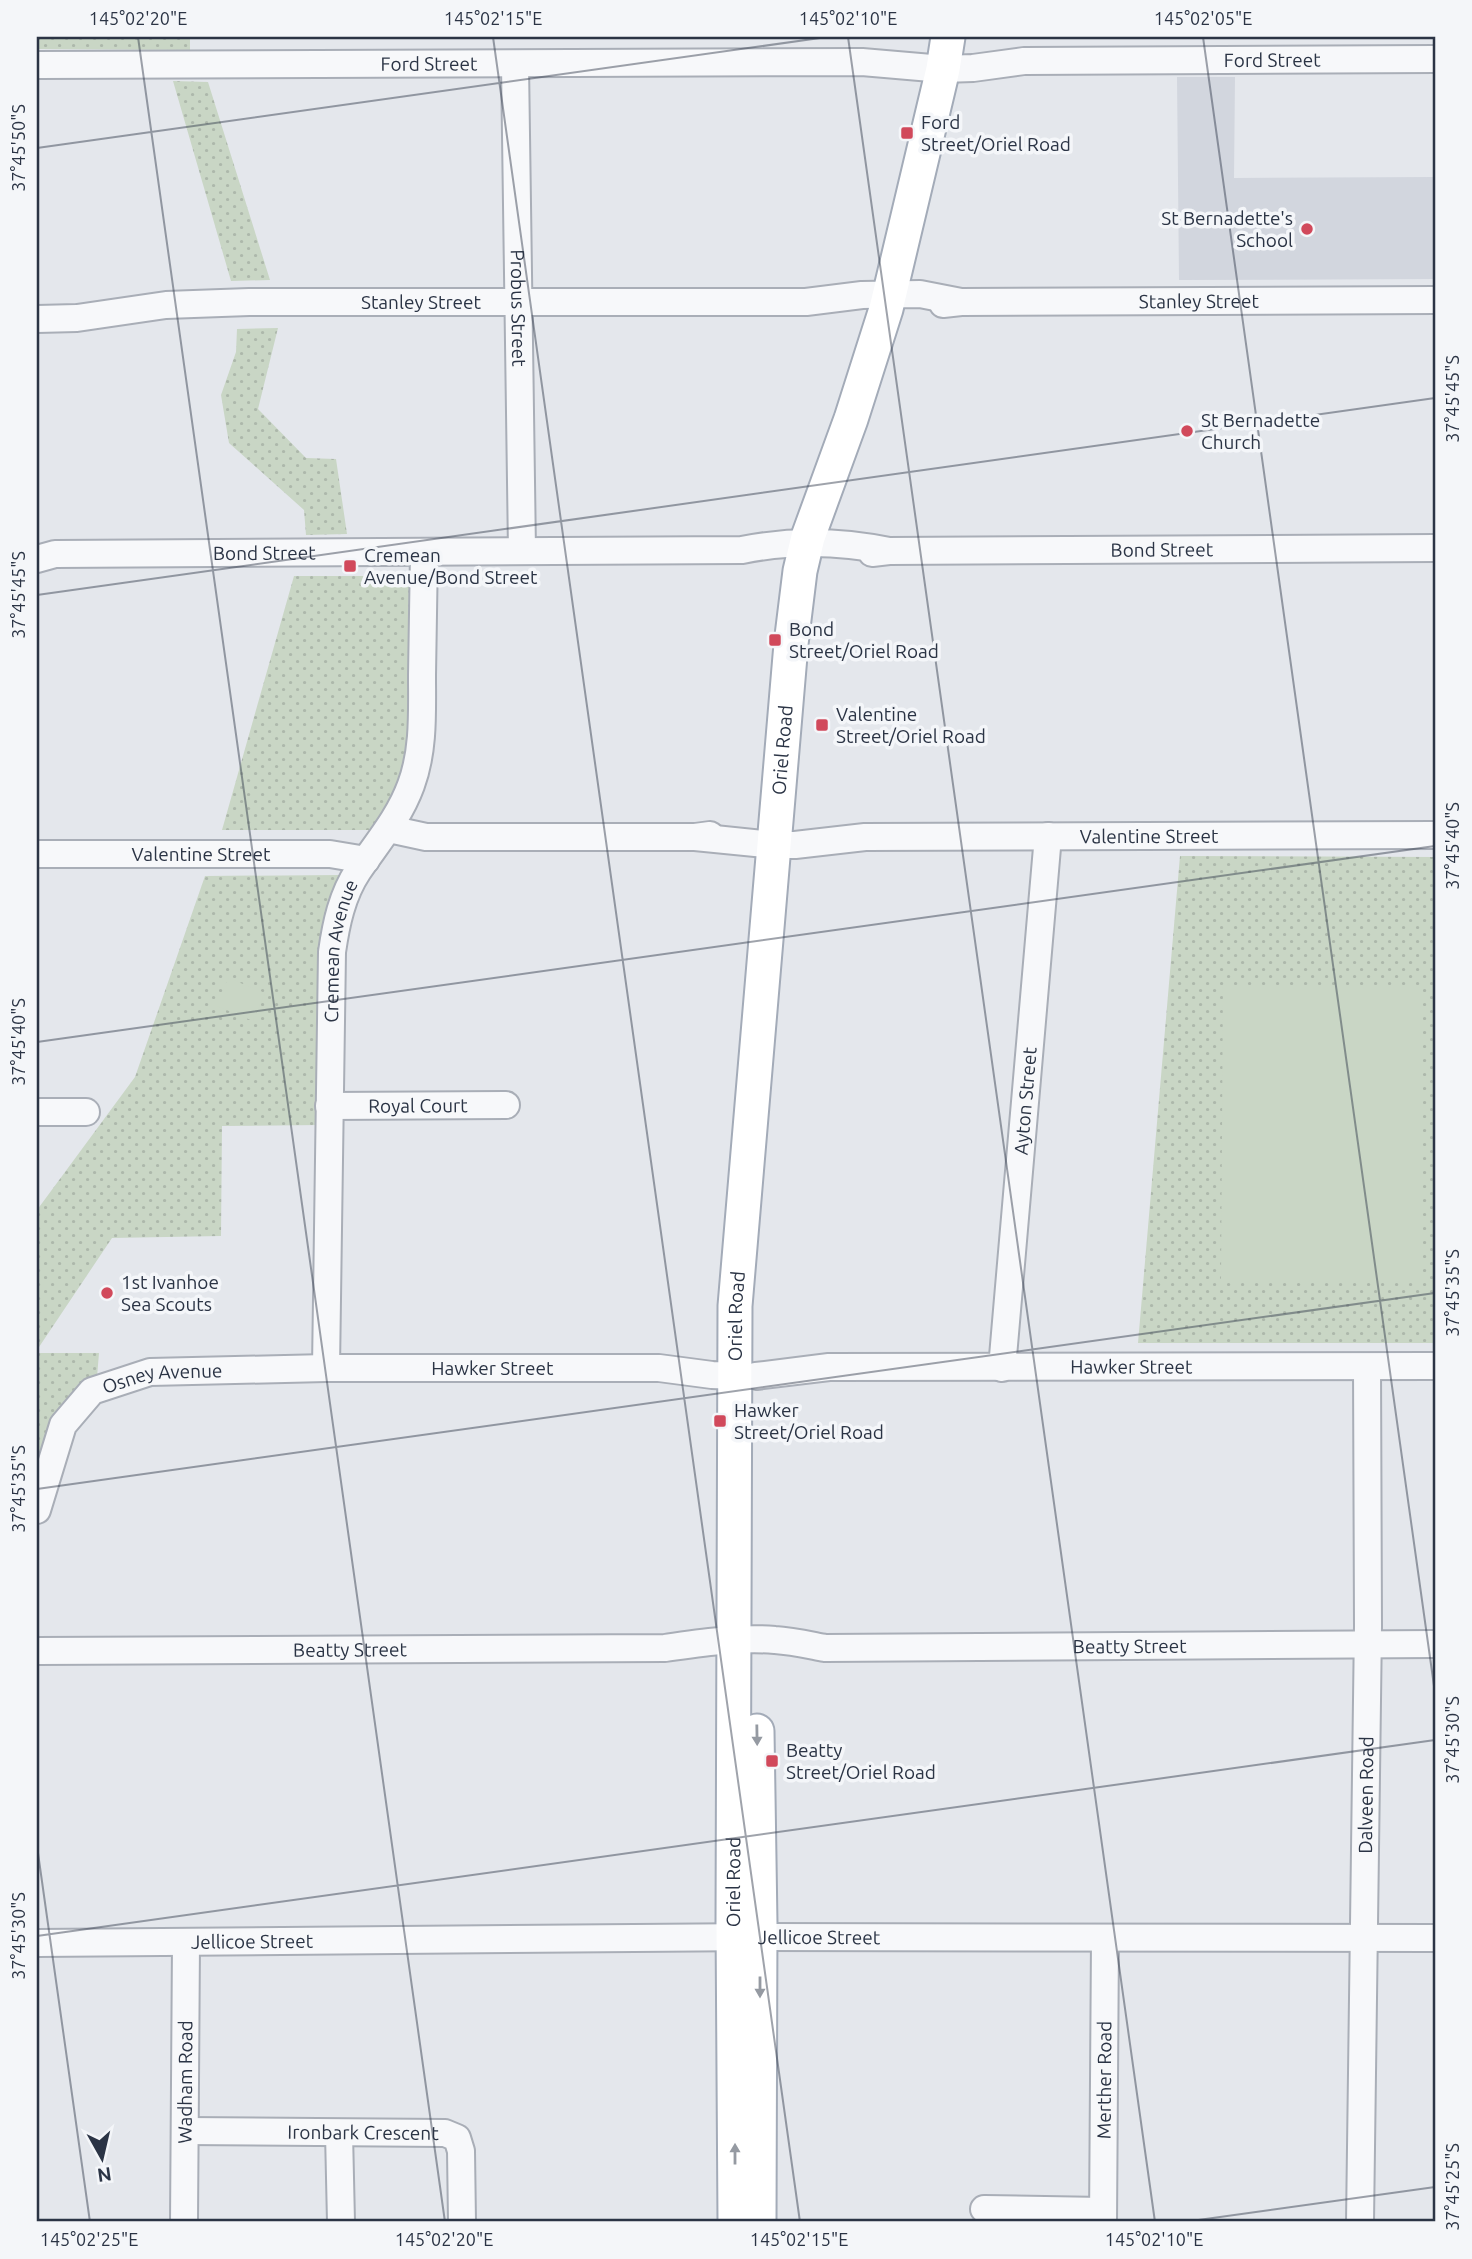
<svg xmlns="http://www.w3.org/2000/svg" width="1472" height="2259" font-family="Ubuntu,sans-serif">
<defs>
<pattern id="grass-dots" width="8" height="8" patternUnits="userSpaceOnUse" patternTransform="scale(1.75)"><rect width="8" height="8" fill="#c9d6c5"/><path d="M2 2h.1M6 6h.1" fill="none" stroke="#adb8ab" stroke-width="1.8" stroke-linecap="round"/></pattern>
</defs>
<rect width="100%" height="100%" fill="#e4e7ec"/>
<path fill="#d2d6de" d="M 1177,77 L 1235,77 L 1234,178 L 1435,177 L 1435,279 L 1179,280 Z"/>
<path fill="url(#grass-dots)" d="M 37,37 L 190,37 L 190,50 L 37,49 Z
M 173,81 L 208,82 L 270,280 L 231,281 Z
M 278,328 L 258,409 L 306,458 L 336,459 L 347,534 L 306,535 L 304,510 L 229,443 L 221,395 L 236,352 L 237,329 Z
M 294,576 L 409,576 L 414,590 L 412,752 L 387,812 L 374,830 L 222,830 Z
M 1180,856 L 1435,857 L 1435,1343 L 1138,1343 Z
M 340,875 L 342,881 L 321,1125 L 222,1126 L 221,1236 L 112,1238 L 37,1350 L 37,1210 L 135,1077 L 205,876 Z
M 37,1353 L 99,1353 L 97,1377 L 37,1483 Z"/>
<path fill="#c9d6c5" d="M 228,978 L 265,993 L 253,1021 L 217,1006 Z
M 1223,985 L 1422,985 L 1422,1279 L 1221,1279 Z"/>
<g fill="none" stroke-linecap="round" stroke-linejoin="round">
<g stroke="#a9aeb7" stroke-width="30">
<g id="minor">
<path id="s1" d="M 37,65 L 862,62 L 943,69 L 973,68 L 1024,61 L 1435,59"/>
<path id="s2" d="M 515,65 L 522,551"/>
<path id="s3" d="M 943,304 L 961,302 L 1435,300"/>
<path id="s4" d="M 37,319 L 77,318 L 166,305 L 249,302 L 806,302 L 862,295 L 920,294 L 961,302"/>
<path id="s5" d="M 872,553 L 889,551 L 1435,548"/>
<path id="s6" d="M 37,559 L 55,554 L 742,550 C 791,540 840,541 889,551"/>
<path d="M 389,829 L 426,837 L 695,837 L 710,835"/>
<path id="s7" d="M 695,837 L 774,845 L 795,845 L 865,837 L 1435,835"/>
<path id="s8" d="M 37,854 L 330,854 L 366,860"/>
<path id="s9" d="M 329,1106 L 506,1105"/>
<path d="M 37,1112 L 86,1112"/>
<path id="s10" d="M 326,1368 L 332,952 C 336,924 342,895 358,871 C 377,843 399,818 411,785 C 424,750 422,712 422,675 C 423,634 423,593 424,552"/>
<path id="s11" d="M 1002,1368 L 1048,836"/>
<path id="s12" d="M 756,1376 L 829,1367 L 1435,1366"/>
<path id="s13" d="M 37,1510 L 63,1425 L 92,1391 L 150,1372 L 326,1368 L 659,1368 L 712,1375 L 735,1376"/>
<path id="s14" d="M 37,1651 L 665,1648 C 701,1643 738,1637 775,1640 C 792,1641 809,1645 825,1648 L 1435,1644"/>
<path id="s15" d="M 37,1943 L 760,1937 L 1435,1938"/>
<path id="s16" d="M 185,2131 L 445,2133 L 457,2138 L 461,2151 L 462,2222"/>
<path d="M 339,2133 L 341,2222"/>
<path d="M 984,2209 L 1103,2211"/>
<path id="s17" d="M 184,2222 L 186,1943"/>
<path id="s18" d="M 1103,2222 L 1105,1939"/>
<path id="s19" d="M 1360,2222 L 1368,1626 L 1367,1367"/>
</g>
</g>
<g stroke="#a3abb8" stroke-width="37">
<g id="major">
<path d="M 757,1731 L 760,1923 L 759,2222"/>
<path id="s20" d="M 735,2222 L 733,1923 L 735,1306 L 791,644 L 800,571 L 808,537 L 851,419 L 886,309 L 943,69 L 948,37"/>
</g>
</g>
<use href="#minor" stroke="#f7f8fa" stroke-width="26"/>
<use href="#major" stroke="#fff" stroke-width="33"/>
</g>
<defs><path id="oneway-solid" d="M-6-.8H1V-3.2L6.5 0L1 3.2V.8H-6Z" transform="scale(1.75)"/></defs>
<g fill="#959aa2">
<use href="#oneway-solid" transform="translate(757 1735) rotate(89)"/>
<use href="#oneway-solid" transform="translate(760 1987) rotate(90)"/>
<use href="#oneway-solid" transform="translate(735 2154) rotate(-90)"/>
</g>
<path fill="none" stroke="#2b3445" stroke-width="2" stroke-opacity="0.45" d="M 138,37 L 445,2222M 493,37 L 800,2222M 848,37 L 1155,2222M 1203,37 L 1435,1693M 37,148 L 827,37M 37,595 L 1435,398M 37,1042 L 1435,846M 37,1489 L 1435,1293M 37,1846 L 90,2222M 37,1936 L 1435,1740M 1184,2222 L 1435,2187"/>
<g fill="#d1495b" stroke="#f4f6f9" stroke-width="2.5">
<rect x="900" y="126" width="14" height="14" rx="3.5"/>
<circle cx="1307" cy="229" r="7"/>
<circle cx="1187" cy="431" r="7"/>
<rect x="343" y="559" width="14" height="14" rx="3.5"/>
<rect x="768" y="633" width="14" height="14" rx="3.5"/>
<rect x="815" y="718" width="14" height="14" rx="3.5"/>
<circle cx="107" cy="1293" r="7"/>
<rect x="713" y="1414" width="14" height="14" rx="3.5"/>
<rect x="765" y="1754" width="14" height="14" rx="3.5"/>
</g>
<g text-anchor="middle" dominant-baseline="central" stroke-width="7" stroke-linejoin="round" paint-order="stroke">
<g font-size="19" fill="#2b3445" stroke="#f4f6f9">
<text stroke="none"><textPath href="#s1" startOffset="1236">Ford Street</textPath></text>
<text stroke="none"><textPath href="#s1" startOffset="392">Ford Street</textPath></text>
<text stroke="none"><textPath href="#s3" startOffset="256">Stanley Street</textPath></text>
<text stroke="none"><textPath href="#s4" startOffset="385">Stanley Street</textPath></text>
<text stroke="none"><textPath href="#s2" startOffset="243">Probus Street</textPath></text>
<text stroke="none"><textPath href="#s5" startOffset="290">Bond Street</textPath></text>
<text stroke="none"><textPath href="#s6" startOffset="228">Bond Street</textPath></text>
<text stroke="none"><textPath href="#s20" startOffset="1474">Oriel Road</textPath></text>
<text stroke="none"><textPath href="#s7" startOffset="455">Valentine Street</textPath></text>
<text stroke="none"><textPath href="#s8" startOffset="164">Valentine Street</textPath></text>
<text stroke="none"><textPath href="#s10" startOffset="418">Cremean Avenue</textPath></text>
<text stroke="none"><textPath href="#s11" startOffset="268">Ayton Street</textPath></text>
<text stroke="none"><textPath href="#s9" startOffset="89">Royal Court</textPath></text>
<text stroke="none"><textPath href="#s20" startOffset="906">Oriel Road</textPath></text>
<text stroke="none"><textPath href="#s12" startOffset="376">Hawker Street</textPath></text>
<text stroke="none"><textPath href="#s13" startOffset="537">Hawker Street</textPath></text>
<text stroke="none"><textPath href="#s13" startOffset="206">Osney Avenue</textPath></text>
<text stroke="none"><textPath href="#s14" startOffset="1094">Beatty Street</textPath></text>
<text stroke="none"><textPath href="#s14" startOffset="313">Beatty Street</textPath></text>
<text stroke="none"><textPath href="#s19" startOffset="427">Dalveen Road</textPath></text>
<text stroke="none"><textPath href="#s20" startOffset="340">Oriel Road</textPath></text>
<text stroke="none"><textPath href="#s15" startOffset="782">Jellicoe Street</textPath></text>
<text stroke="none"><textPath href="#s15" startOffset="215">Jellicoe Street</textPath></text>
<text stroke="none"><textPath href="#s18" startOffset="142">Merther Road</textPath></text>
<text stroke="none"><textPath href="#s17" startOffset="140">Wadham Road</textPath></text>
<text stroke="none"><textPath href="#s16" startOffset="178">Ironbark Crescent</textPath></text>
</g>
<g font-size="19" fill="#2b3445" stroke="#f4f6f9" text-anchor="start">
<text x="921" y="122">Ford<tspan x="921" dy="22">Street/Oriel Road</tspan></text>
<text x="1293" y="218" text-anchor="end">St Bernadette's<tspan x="1293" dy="22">School</tspan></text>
<text x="1201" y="420">St Bernadette<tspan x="1201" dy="22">Church</tspan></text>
<text x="364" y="555">Cremean<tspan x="364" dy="22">Avenue/Bond Street</tspan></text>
<text x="789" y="629">Bond<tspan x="789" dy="22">Street/Oriel Road</tspan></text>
<text x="836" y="714">Valentine<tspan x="836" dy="22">Street/Oriel Road</tspan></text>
<text x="121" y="1282">1st Ivanhoe<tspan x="121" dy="22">Sea Scouts</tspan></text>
<text x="734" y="1410">Hawker<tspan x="734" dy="22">Street/Oriel Road</tspan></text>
<text x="786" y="1750">Beatty<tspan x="786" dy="22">Street/Oriel Road</tspan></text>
</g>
</g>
<rect width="1472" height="2259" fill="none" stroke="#f4f6f9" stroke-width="77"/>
<g transform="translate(102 2158) rotate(172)" stroke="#f4f6f9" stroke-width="5" paint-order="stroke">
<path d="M0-5L12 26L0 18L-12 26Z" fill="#2b3445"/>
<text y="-10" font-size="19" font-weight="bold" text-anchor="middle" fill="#2b3445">N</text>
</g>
<rect x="38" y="38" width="1396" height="2182" fill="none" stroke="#2b3445" stroke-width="2.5"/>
<g font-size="18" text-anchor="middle" fill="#2b3445">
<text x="138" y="25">145°02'20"E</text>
<text x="493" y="25">145°02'15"E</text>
<text x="848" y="25">145°02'10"E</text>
<text x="1203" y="25">145°02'05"E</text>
<text transform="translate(19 148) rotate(-90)" y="6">37°45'50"S</text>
<text transform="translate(1453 399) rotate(-90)" y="6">37°45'45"S</text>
<text transform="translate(19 595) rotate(-90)" y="6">37°45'45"S</text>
<text transform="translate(1453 846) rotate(-90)" y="6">37°45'40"S</text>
<text transform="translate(19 1042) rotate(-90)" y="6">37°45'40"S</text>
<text transform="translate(1453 1293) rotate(-90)" y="6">37°45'35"S</text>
<text transform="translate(19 1489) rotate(-90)" y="6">37°45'35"S</text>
<text transform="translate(1453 1740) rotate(-90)" y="6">37°45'30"S</text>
<text transform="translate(19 1936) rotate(-90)" y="6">37°45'30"S</text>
<text transform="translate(1453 2187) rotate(-90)" y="6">37°45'25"S</text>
<text x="89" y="2246">145°02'25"E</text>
<text x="444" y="2246">145°02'20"E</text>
<text x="799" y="2246">145°02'15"E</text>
<text x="1154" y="2246">145°02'10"E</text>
</g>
</svg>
